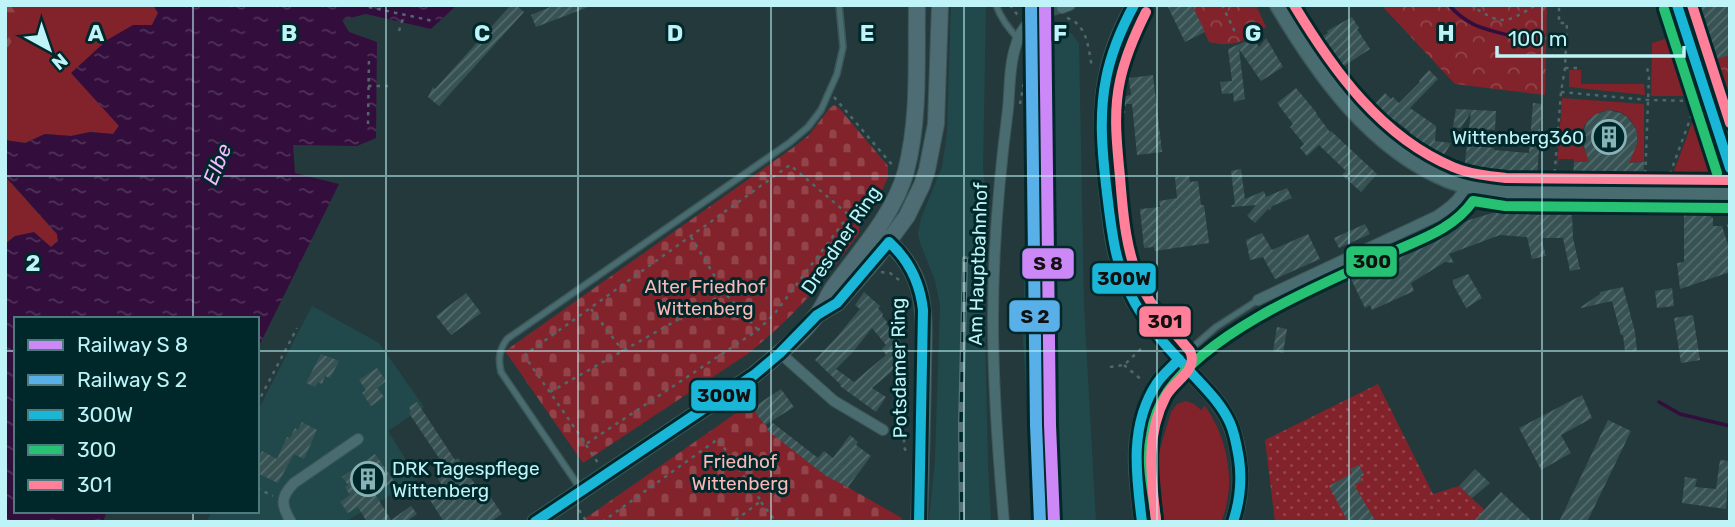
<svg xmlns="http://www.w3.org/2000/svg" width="1735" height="527" font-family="Rubik,sans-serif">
<defs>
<pattern id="forest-firs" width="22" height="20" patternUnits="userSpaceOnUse" patternTransform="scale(1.75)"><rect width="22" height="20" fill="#82232b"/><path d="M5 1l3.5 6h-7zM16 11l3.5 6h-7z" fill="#92444a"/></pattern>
<pattern id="cemetery-stones" width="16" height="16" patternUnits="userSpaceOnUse" patternTransform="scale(1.75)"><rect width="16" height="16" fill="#82232b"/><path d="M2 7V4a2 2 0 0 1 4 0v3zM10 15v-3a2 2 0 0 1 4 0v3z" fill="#92444a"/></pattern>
<pattern id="park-crowns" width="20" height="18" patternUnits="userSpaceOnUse" patternTransform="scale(1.75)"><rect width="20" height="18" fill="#82232b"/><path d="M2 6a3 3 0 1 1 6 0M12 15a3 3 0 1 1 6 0" fill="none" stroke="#92444a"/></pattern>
<pattern id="garden-dots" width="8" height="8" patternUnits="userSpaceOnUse" patternTransform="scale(1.75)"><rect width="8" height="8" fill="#82232b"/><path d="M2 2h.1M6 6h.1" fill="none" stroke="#92444a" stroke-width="1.8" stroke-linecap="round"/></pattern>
<pattern id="water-ripples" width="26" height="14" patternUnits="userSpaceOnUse" patternTransform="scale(1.75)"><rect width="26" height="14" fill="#330e3c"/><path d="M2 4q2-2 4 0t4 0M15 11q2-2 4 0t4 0" fill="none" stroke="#4f3259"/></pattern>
<pattern id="building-hatch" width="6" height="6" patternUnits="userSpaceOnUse" patternTransform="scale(1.75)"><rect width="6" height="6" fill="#385254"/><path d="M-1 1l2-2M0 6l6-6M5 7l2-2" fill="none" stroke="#536c6d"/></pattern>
</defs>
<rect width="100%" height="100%" fill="#24393b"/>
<path fill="#21494b" d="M 951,5 L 986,5 L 983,168 L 988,210 L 984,285 L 988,465 L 991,522 L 929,522 L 935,459 L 940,305 L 935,280 L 920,243 L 918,234 L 921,218 L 942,167 L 947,133 Z
M 1064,30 L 1072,34 L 1079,43 L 1084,306 L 1096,522 L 1031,522 L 1030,450 L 1023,340 L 1027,132 L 1036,39 Z
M 312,306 L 379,343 L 424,407 L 388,431 L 418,479 L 348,520 L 349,522 L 206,522 L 212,511 L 257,511 L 257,412 Z"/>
<path fill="#82232b" d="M 35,5 L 153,5 L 158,13 L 152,25 L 133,25 L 119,126 L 113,134 L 90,132 L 71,136 L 45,134 L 25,143 L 5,140 L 5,52 Z
M 1668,38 L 1688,96 L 1651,96 L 1652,43 Z
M 1569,70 L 1581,70 L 1581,84 L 1644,84 L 1645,95 L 1569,87 Z
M 1562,98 L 1644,104 L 1644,162 L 1622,163 L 1637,132 C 1618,81 1551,132 1597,162 L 1574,162 L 1573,159 L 1559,159 L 1557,167 Z
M 1695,115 L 1712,170 L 1711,176 L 1708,179 L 1671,179 Z
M 5,176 L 57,234 L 58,241 L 51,247 L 15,236 L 5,244 Z
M 1186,401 L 1194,404 L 1201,410 L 1205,406 C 1228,438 1237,485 1221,522 L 1154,522 L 1152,490 L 1159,452 L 1171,412 L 1177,404 Z"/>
<path fill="url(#forest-firs)" d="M 5,5 L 35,5 L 5,52 Z"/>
<path fill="url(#cemetery-stones)" d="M 834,105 L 839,108 L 888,166 L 888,177 L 875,206 L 871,208 L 859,228 L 859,233 C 824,282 793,318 746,355 L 583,463 L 505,351 L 794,147 L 809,135 L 829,109 Z
M 749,404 L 773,434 L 821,472 L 902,518 L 902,522 L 580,522 Z"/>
<path fill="url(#park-crowns)" d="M 1192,5 L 1256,5 L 1266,27 C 1244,41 1235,48 1209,42 Z
M 1381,5 L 1547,5 L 1545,95 L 1455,84 Z
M 1730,45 L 1730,106 L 1727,107 L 1704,48 Z"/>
<path fill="url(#garden-dots)" d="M 1378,384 L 1433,494 L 1459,486 L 1497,522 L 1275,522 L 1265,440 Z"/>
<path fill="url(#water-ripples)" d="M 153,5 L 457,5 L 431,29 L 366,14 L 342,20 L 349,32 L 377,42 L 376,138 L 357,146 L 293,145 L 295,173 L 339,184 L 258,348 L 257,319 L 16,319 L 16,511 L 107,511 L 103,522 L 5,522 L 5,244 L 15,236 L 34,232 L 51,247 L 58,241 L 57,234 L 5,176 L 5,140 L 25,143 L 45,134 L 71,136 L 90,132 L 113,134 L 119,126 L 71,73 L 107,40 L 133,25 L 152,25 L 158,13 Z"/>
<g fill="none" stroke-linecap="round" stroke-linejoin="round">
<path stroke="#330e3c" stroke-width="3.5" d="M 1449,5 C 1471,30 1490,29 1518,38
M 1659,402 L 1680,414 L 1730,426"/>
</g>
<path fill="url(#building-hatch)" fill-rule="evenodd" d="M 511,5 L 516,5 L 524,12 L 439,106 L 428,97 L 433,87 L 435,89 Z
M 555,5 L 591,5 L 591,6 L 536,27 L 531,15 Z
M 1167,5 L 1192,5 L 1205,32 L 1185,42 Z
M 1700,5 L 1730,5 L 1730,55 L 1717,59 L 1715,54 L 1714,54 Z
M 1352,17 L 1359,28 L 1357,29 L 1370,49 L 1344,66 L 1330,47 L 1323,51 L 1316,41 L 1328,33 L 1327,31 Z
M 1253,38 L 1259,47 L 1266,38 L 1283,67 L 1261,81 L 1239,49 L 1245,99 L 1234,102 L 1233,93 L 1222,94 L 1220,82 L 1232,81 L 1228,49 Z
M 1429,70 L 1438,79 L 1410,108 L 1436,126 L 1435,141 L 1451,143 L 1444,155 L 1441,153 L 1437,160 L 1405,139 L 1410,132 L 1396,121 L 1391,127 L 1371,108 L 1385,93 L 1391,99 L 1393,97 L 1399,103 L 1420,82 L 1419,81 Z
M 1153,75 L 1162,152 L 1137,155 L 1132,104 L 1113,104 L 1113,98 L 1131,95 L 1129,78 Z
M 1296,88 L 1316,112 L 1317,115 L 1330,132 L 1331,131 L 1377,174 L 1361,192 L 1342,175 L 1346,171 L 1319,145 L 1307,156 L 1300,148 L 1304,144 L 1290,127 L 1293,124 L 1277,103 Z
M 1533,103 L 1542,104 L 1537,178 L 1464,171 L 1467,145 L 1494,148 L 1494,150 L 1529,153 Z
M 1456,109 L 1496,111 L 1495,130 L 1469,128 L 1471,112 L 1461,128 L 1453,127 Z
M 1608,110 L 1621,113 L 1627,117 L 1634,126 L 1637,132 L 1637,144 L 1629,163 L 1644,162 L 1644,177 L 1573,176 L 1574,162 L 1589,162 L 1581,137 L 1587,122 L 1594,115 Z
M 1241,169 L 1245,199 L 1264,191 L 1266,197 L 1287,188 L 1292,198 L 1272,206 L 1270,210 L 1268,209 L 1255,223 L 1247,216 L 1256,205 L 1232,207 L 1231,206 L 1235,204 L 1231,171 Z
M 1189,176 L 1190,182 L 1198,181 L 1201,205 L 1204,205 L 1209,243 L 1155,251 L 1154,247 L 1144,248 L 1140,209 L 1160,207 L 1159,201 L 1177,198 L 1175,177 Z
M 1499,211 L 1537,215 L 1572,215 L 1573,238 L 1580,269 L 1570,271 L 1563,238 L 1541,238 L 1546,256 L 1532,259 L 1527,237 L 1500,235 L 1449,254 L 1454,263 L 1445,262 L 1411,283 L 1414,291 L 1372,310 L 1370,305 L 1365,308 L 1351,279 L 1398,258 L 1409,252 L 1409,250 L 1414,250 L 1421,242 L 1432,240 L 1432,237 L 1469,220 Z
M 1684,215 L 1710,216 L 1713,218 L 1713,226 L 1722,226 L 1730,251 L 1730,272 L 1680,289 L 1677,263 L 1684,262 Z
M 1365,224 L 1370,234 L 1339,248 L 1334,238 Z
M 1262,233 L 1272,250 L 1308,234 L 1320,259 L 1275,279 L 1263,257 L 1250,260 L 1246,240 Z
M 1468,274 L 1482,298 L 1466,308 L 1453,284 L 1453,280 Z
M 1623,287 L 1635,332 L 1637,351 L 1625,352 L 1623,335 L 1621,335 L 1612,301 L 1581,308 L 1581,307 L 1600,294 L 1600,292 Z
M 1672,288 L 1674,306 L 1657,308 L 1655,291 Z
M 864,292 L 880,306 L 878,308 L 883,314 L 882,316 L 887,322 L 886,324 L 897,336 L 896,336 L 906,348 L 892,360 L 898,366 L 872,388 L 886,397 L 876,412 L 840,386 L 841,385 L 815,360 L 835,339 L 860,309 L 855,305 ZM 872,328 L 886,345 L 882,349 L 886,355 L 854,382 L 836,369 L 852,353 Z
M 466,293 L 481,313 L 451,335 L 436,316 Z
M 1693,315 L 1700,360 L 1681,363 L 1674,318 Z
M 1277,327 L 1287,329 L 1283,353 L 1273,351 Z
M 321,354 L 339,361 L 330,378 L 325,376 L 322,384 L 318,382 L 315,387 L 306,383 Z
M 377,368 L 386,381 L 377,388 L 384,397 L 371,406 L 362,393 L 366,390 L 359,380 Z
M 781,389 L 794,407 L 765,425 L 752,408 Z
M 1582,395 L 1592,418 L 1561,435 L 1571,453 L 1541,470 L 1519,428 Z
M 417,402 L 455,460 L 458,458 L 485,500 L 490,496 L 502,514 L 490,522 L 444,522 L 430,500 L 445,490 L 435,474 L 445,467 L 409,413 L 411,412 L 409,407 Z
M 1608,420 L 1631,431 L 1587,522 L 1559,522 Z
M 302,422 L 317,430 L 304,459 L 294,454 L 278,483 L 257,473 L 257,460 L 262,451 L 277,459 L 287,437 L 290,438 L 295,428 L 298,430 Z
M 773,423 L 818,458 L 824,451 L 833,458 L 850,435 L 858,442 L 856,445 L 871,456 L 848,487 L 826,476 L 767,430 Z
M 375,454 L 394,481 L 375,494 L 391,520 L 411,506 L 417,514 L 406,522 L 367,522 L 358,507 L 348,513 L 340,502 L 350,495 L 345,487 L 348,485 L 342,477 Z
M 1720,460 L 1729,461 L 1726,509 L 1682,503 L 1685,477 L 1697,479 L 1695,487 L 1716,489 Z
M 1359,465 L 1364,475 L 1360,477 L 1362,481 L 1354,485 L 1376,522 L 1348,522 L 1329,486 L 1352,473 L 1350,469 Z
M 1475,469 L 1490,483 L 1472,498 L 1459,486 Z
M 1501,492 L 1533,522 L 1473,522 Z"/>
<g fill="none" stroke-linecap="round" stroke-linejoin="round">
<path stroke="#3b5557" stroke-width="10" stroke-dasharray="10 5" stroke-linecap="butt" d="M 1037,16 L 1062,8"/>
<g stroke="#3d5657" stroke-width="8">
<path id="lane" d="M 996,5 C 1001,19 1009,28 1018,39
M 1179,359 L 1216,327 L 1258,300
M 580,488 L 501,372 C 498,359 499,350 507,339 L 789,143 L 808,127 L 821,110 L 837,74 L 843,47 L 839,5"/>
</g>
<g stroke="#3d5657" stroke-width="12">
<path id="street" d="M 1677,5 L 1730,169
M 1062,8 L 1070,5
M 1258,300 L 1437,216 C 1449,208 1461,199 1465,186
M 780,353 L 834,401 L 883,430
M 291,522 C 281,505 280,497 294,483 L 358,439
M 1004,522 C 998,455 993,388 993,320 C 993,250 999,178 1008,109 C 1010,88 1009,65 1016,45 C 1019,33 1027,23 1037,16"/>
</g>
<g stroke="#3d5657" stroke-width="17">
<path id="secondary" d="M 1134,5 C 1119,31 1108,60 1104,90 C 1100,118 1103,146 1105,174 C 1110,218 1112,264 1135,303 C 1151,330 1174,353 1195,377 C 1208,391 1222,405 1230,423 C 1236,438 1239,454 1240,469 C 1241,487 1239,505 1233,522
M 1277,5 C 1318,74 1370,148 1447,180 C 1465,187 1485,190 1505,192 L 1730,194
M 1142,522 C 1137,479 1130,444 1147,403 C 1151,395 1154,386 1160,379 C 1166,372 1173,366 1179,359"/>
</g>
<g stroke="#3d5657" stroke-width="18">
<path id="primary" d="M 883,237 C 900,251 913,267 919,289 C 926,314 923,344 923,370 C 922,421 921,471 919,522
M 820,313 L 837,303 L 877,257 L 907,216 L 922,185 L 927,170 L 936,124 L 940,5
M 535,522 L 754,375 C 775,357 799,338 816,316 C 823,308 827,297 833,288 C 859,252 894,215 906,171 C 920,117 916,60 917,5"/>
</g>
<path stroke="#4f696b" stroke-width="2.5" stroke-dasharray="3.5 5" stroke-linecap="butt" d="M 1010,5 L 1019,17
M 1222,5 L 1235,32
M 1470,5 C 1503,25 1503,25 1536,5
M 369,7 L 433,21
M 1067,18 C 1088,25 1088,48 1092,67
M 399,31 L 404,15
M 1565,68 L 1581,68
M 368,86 L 388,86
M 1116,92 L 1125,100 L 1128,100
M 1561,92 L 1648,100 L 1697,101
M 834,97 L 894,167
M 1716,97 L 1730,92
M 1020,104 L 1032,38
M 1114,116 L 1124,112 L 1125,100
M 368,124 L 369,58
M 1712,144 L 1708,150 L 1716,173
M 1554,181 L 1561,92 L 1565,68 L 1567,23 L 1559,23 L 1559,5
M 1645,182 L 1649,75 L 1647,68
M 1667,182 L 1696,103
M 849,215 L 775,313 L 758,330 L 586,444 L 528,361 L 526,354 L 790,165 L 849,215 L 867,221
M 1727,226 L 1730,225
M 691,237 L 725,293
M 881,272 L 890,273 L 899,280
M 591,309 L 623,351
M 1124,365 L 1143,381
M 1110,367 L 1124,365 L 1144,346
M 550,392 L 725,293 L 757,329
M 257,404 L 297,328
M 890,436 L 904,436 L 904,447 L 907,453
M 586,445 L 598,463
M 257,488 L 273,496
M 761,502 L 776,522
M 579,510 L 587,522
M 602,522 L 718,439 L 761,501 L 733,522"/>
<use href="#lane" stroke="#486c6f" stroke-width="5"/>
<use href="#street" stroke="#486c6f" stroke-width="10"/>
<use href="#secondary" stroke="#486c6f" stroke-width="14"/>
<use href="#primary" stroke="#4e6c74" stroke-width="16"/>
<g stroke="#587375" stroke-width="6">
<path id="rail" d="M 962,522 L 961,424 L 965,259"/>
</g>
<use href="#rail" stroke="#00282b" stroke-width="3.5" stroke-dasharray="10" stroke-linecap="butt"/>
<g stroke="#00282b" stroke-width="16">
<path id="bus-1" d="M 1134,5 C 1121,29 1111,53 1106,79 C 1099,114 1102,150 1106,185 C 1111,225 1114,267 1135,303 C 1150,330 1174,354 1195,377 C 1208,391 1222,405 1230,423 C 1235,434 1237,447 1239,459 C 1242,480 1240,501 1233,522
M 1677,5 L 1730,168
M 889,242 C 910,261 920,283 923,310 L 919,522
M 535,522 L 754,375 L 780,353 L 817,315 L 837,303 L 889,242
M 1142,522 C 1136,475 1129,425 1157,383 C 1163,374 1172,367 1179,359"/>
</g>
<g stroke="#00282b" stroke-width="16">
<path id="bus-2" d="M 1664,9 L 1717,173
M 1156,520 C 1153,493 1145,463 1151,435 C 1153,420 1159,404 1168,391 C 1212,329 1320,285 1388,254 C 1418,240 1453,230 1473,201 L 1505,206 L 1730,208"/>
</g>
<g stroke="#00282b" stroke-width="16">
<path id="bus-3" d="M 1294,5 C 1333,70 1381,137 1453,167 C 1470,174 1488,176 1506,178 L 1730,180
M 1692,5 L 1730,123
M 1146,12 C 1135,34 1125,57 1120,81 C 1113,113 1117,145 1120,177 C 1123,215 1126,253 1142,287 C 1154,311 1173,331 1190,351 C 1199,370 1174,381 1166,396 C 1145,436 1151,477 1156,520"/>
</g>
<use href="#bus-1" stroke="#1ab6d8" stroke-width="10"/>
<use href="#bus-2" stroke="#26c172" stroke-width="10"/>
<use href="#bus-3" stroke="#ff8098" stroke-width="10"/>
<g stroke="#00282b" stroke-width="18">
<path id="rail-1" d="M 1045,5 L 1050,425 L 1054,522"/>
</g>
<g stroke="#00282b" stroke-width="18">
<path id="rail-2" d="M 1031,5 L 1036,425 L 1040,522"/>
</g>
<use href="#rail-1" stroke="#cb88f6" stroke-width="12"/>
<use href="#rail-2" stroke="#59b0e9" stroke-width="12"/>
</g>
<path fill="none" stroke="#bef4f8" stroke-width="2" stroke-opacity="0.55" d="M 193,5 L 193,319M 386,5 L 386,522M 578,5 L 578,522M 771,5 L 771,522M 964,5 L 964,522M 1157,5 L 1157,522M 1349,5 L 1349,522M 1542,5 L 1542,522M 5,176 L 1730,176M 5,351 L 16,351M 257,351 L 1730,351M 193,511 L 193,522"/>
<defs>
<g id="building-ring" transform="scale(1.75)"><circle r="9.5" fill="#00282b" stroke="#88b3b6" stroke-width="1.5"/><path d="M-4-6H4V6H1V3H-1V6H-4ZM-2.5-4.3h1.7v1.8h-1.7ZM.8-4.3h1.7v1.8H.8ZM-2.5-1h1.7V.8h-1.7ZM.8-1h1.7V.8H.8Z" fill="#88b3b6"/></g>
</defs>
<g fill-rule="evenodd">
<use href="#building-ring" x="1609" y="137"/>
<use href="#building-ring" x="368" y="479"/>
</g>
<g text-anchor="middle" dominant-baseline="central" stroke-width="6" stroke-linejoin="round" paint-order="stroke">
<g font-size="19" fill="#bef4f8" stroke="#00282b" text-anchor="end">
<text x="1584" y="137">Wittenberg360</text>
<text x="392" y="468" text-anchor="start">DRK Tagespflege<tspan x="392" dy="22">Wittenberg</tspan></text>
</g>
<g font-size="19" fill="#bef4f8" stroke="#00282b">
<text transform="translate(841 240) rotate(-56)">Dresdner Ring</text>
<text transform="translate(978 264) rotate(-88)">Am Hauptbahnhof</text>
<text transform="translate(899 368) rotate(-91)">Potsdamer Ring</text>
</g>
<g font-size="19" fill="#fab7b4" stroke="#00282b">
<text x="705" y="286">Alter Friedhof<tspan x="705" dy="22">Wittenberg</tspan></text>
<text x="740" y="461">Friedhof<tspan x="740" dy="22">Wittenberg</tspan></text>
</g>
<g font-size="21" font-style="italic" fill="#f6b8ff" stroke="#00282b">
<text transform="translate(217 164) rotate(-68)">Elbe</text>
</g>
</g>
<g font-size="23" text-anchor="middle" font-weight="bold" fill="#bef4f8" stroke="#00282b" stroke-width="6" stroke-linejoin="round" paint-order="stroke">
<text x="96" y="41">A</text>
<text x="289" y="41">B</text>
<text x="482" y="41">C</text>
<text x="675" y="41">D</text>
<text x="867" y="41">E</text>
<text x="1060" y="41">F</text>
<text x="1253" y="41">G</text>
<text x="1446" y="41">H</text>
<text x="33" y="271">2</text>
</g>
<g stroke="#00282b" stroke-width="2.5">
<rect x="1345" y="245" width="53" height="33" rx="7" fill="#26c172"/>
<rect x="1021" y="247" width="54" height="33" rx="7" fill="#cb88f6"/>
<rect x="1091" y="262" width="66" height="33" rx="7" fill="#1ab6d8"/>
<rect x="1008" y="299" width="53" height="34" rx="7" fill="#59b0e9"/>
<rect x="1138" y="305" width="54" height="33" rx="7" fill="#ff8098"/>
<rect x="690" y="379" width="67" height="33" rx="7" fill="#1ab6d8"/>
</g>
<g font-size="19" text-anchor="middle" font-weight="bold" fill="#111">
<text x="1372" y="268">300</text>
<text x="1048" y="270">S 8</text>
<text x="1124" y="285">300W</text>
<text x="1035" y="323">S 2</text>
<text x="1165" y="328">301</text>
<text x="724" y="402">300W</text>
</g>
<rect width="1735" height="527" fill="none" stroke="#bef4f8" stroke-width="14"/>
<rect x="14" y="317" width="245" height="196" fill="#00282b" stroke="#4c7a7d" stroke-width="2"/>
<rect x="28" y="340" width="35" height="10" fill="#cb88f6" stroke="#4c7a7d" stroke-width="2"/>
<text x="77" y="352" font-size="21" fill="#bef4f8">Railway S 8</text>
<rect x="28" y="375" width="35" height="10" fill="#59b0e9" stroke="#4c7a7d" stroke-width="2"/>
<text x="77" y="387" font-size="21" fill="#bef4f8">Railway S 2</text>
<rect x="28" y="410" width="35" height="10" fill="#1ab6d8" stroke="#4c7a7d" stroke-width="2"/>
<text x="77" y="422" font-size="21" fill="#bef4f8">300W</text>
<rect x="28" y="445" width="35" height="10" fill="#26c172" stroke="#4c7a7d" stroke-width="2"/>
<text x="77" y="457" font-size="21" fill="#bef4f8">300</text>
<rect x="28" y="480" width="35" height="10" fill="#ff8098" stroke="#4c7a7d" stroke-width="2"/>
<text x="77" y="492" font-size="21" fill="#bef4f8">301</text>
<g transform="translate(49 49) rotate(140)" stroke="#00282b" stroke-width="5" paint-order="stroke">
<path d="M0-5L12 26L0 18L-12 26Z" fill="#bef4f8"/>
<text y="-10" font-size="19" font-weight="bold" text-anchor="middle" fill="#bef4f8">N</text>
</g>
<path d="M1497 46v10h187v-10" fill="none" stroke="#bef4f8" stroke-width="3.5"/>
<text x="1508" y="46" font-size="21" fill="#bef4f8" stroke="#00282b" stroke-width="5" paint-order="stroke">100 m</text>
</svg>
